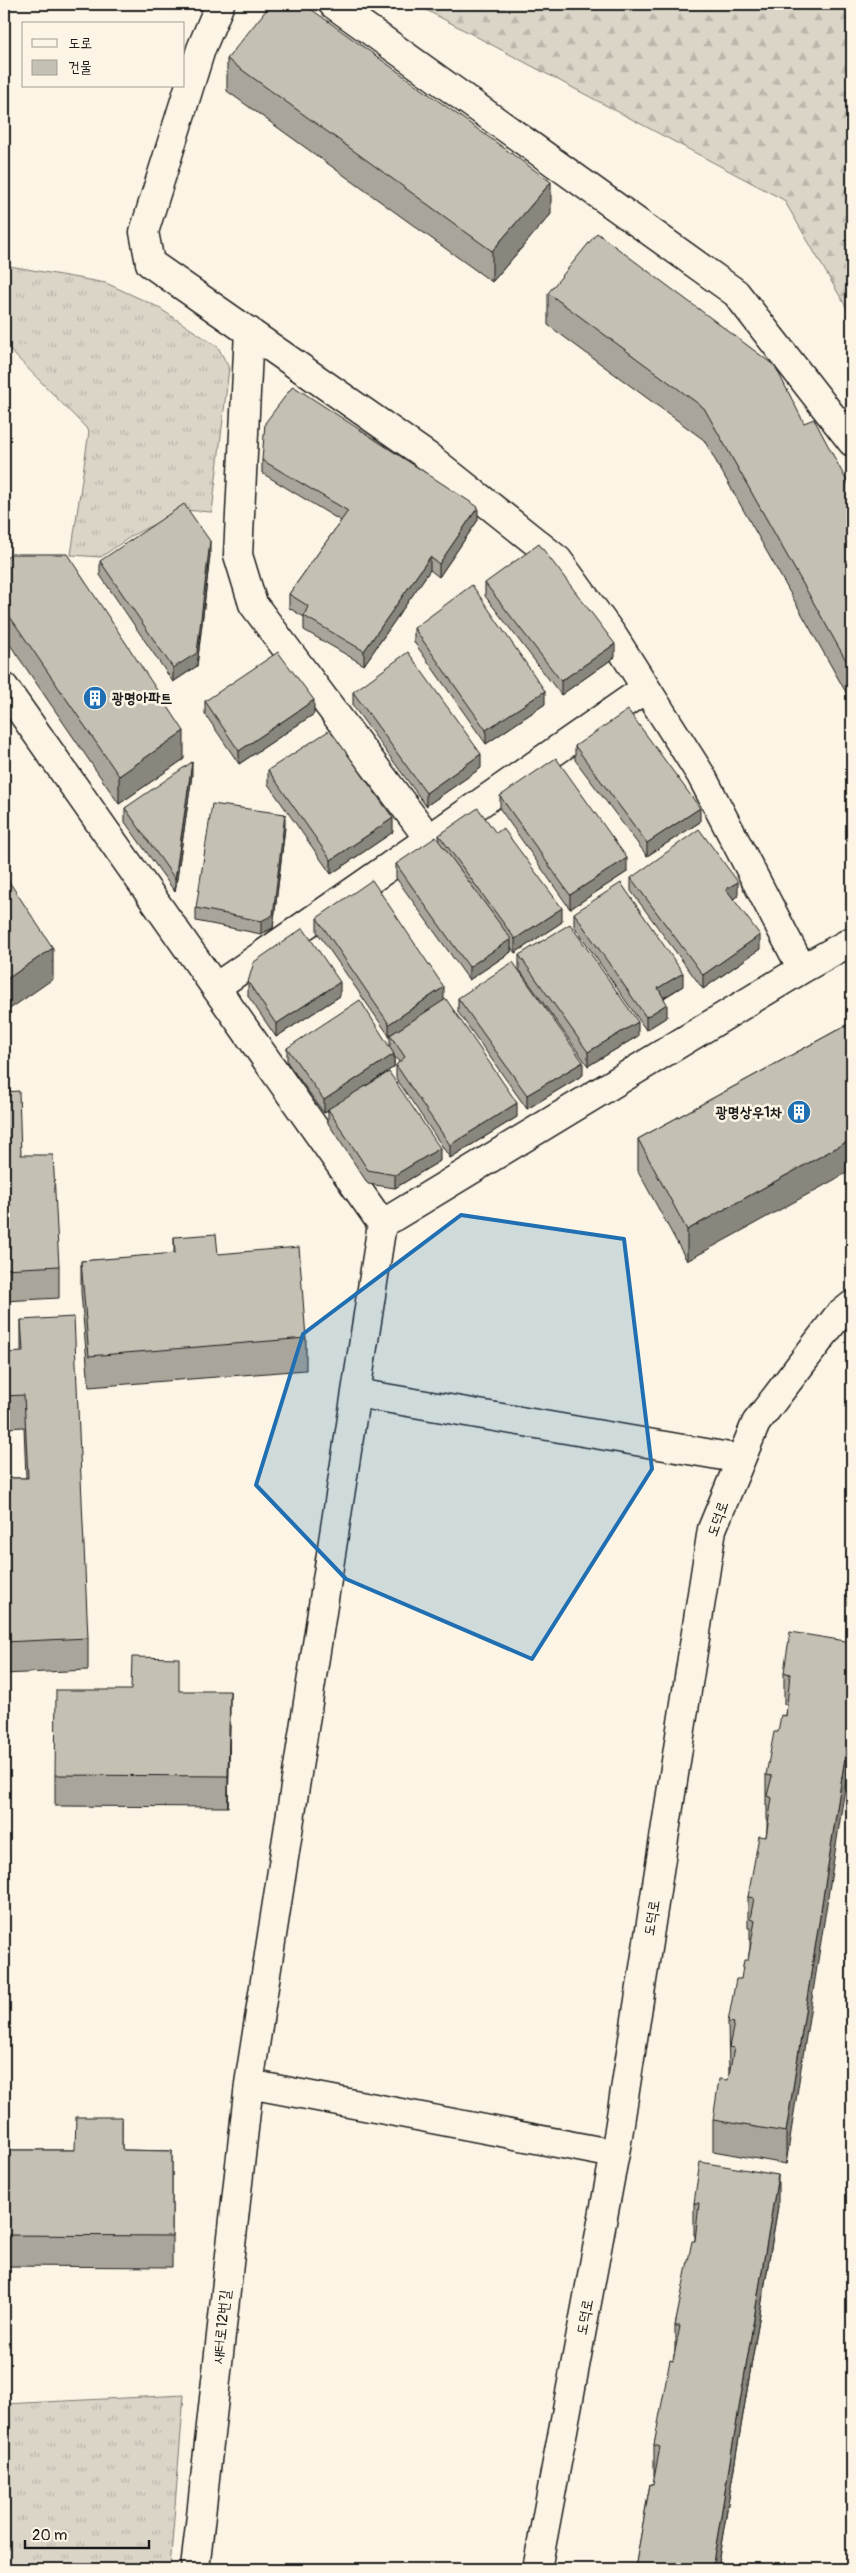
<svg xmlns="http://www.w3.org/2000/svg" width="856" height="2573" font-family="Pangolin,'Poor Story',sans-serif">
<defs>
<pattern id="grass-tufts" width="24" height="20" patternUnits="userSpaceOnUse" patternTransform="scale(1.25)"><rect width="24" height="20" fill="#dbd5c8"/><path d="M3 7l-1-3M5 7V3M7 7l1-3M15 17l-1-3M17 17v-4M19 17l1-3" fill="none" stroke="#bbb6ab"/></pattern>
<pattern id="forest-firs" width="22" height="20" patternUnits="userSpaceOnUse" patternTransform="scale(1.25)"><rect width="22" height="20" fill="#dbd5c8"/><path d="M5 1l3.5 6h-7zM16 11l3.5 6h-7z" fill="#bbb6ab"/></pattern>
</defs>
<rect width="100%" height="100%" fill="#fcf5e5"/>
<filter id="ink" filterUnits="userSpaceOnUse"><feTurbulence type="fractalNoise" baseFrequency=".02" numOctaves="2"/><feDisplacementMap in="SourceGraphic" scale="10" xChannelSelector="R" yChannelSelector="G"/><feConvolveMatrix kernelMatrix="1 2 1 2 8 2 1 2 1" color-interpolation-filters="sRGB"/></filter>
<g filter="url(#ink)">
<path fill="url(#grass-tufts)" stroke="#7c7872" d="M 4,265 L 106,283 L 156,306 L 218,347 L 229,368 L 212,512 L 182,510 L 133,535 L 101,557 L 71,555 L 89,431 L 4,344 Z
M 184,2395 L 170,2568 L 4,2569 L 4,2404 Z"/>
<path fill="url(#forest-firs)" stroke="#7c7872" d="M 415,4 L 852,4 L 852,317 L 784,200 Z"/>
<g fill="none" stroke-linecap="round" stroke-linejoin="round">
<g stroke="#1c1c1c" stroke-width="31">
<path id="minor" d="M 220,4 L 201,49 L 144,232 L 150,263 L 430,458 L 558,560 L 613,636 L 701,775 L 802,969
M 333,4 L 736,293 L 852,442
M 249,331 L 238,555 L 253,604 L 429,839
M 4,687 L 382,1224
M 216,987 L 646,688
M 356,1393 L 741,1459
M 249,2084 L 615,2154
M 195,2569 L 249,2084 L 382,1224 L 802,969 L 852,941
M 537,2569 L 617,2142 L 712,1529 L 756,1423 L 837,1317 L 852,1305"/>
</g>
<use href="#minor" stroke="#fcf5e5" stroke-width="28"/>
</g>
<path fill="#a9a59a" stroke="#1c1c1c" d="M 227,59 L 551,214 L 492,282 L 227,91 Z
M 548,293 L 804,423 L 852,491 L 852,703 L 704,440 L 548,325 Z
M 262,460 L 478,520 L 439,577 L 430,570 L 364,665 L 304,630 L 304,617 L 289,608 L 289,594 L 341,521 L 262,473 Z
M 210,555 L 197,666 L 173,682 L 100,575 L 100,561 Z
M 4,560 L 184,759 L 119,804 L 4,636 Z
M 485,583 L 615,657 L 561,695 L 485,596 Z
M 414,628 L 545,704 L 486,744 L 414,642 Z
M 353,692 L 481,768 L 426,806 L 353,706 Z
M 205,701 L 314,714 L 239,764 L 205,714 Z
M 575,746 L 700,822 L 647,856 L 575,760 Z
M 268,770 L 393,832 L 331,874 L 268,784 Z
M 192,775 L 175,892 L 125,822 L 125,808 Z
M 500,796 L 627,872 L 570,909 L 500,809 Z
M 285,827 L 273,928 L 261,934 L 196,921 L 196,908 Z
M 439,835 L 562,922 L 515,953 L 511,947 L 511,952 L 469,980 L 396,878 L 396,864 L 439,840 Z
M 631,878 L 738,896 L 733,899 L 760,949 L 703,989 L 631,891 Z
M 574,913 L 683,986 L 664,998 L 667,1017 L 646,1030 L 574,926 Z
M 317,918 L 444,1000 L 517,1117 L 450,1158 L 396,1078 L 396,1065 L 399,1062 L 394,1056 L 394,1067 L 371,1083 L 440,1161 L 395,1188 L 368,1184 L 328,1123 L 328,1111 L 324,1113 L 287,1062 L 287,1048 L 390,1046 L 390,1037 L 317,932 Z
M 519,955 L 638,1036 L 588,1066 L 519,969 Z
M 248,982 L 340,996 L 276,1037 L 248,996 Z
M 458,998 L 583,1075 L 527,1109 L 458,1012 Z
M 852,1022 L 687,1261 L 638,1171 L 638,1139 Z
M 4,1092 L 21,1155 L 59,1266 L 59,1298 L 4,1301 Z
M 174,1237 L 218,1254 L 306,1338 L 306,1370 L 89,1387 L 81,1292 L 81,1261 L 174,1254 Z
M 21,1320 L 88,1638 L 88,1670 L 4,1674 L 4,1478 L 26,1478 L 24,1427 L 6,1428 L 4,1398 L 4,1353 L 21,1353 Z
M 852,1642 L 786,2164 L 713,2151 L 713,2120 L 728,2080 L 729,2075 L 728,2022 L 741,1979 L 748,1960 L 750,1947 L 750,1928 L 748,1928 L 748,1897 L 766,1837 L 767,1828 L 767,1806 L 766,1806 L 766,1775 L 778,1732 L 786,1716 L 787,1704 L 784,1704 L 784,1672 Z
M 179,1691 L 230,1722 L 228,1807 L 55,1806 L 55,1775 Z
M 122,2117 L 122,2150 L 172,2151 L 172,2267 L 4,2266 L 4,2150 L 75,2150 Z
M 694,2203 L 778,2206 L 717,2569 L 635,2569 L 650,2484 L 653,2484 L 655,2477 L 654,2477 L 654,2445 L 675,2351 L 675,2326 L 695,2241 L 695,2235 L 694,2235 Z"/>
<path fill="#89867d" stroke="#1c1c1c" d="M 551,182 L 551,214 L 492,282 L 492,251 Z
M 478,507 L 478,520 L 439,577 L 439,564 Z
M 210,541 L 210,555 L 197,666 L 173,682 L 173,668 Z
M 430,557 L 430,570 L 364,665 L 364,651 Z
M 615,644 L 615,657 L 561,695 L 561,681 Z
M 545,691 L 545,704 L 486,744 L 486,730 Z
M 314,700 L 314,714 L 239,764 L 239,751 Z
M 184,731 L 184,759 L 119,804 L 119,776 Z
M 481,754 L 481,768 L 426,806 L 426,793 Z
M 192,762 L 192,775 L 175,892 L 175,879 Z
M 700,808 L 700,822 L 647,856 L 647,843 Z
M 285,814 L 285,827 L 273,928 L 261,934 L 261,921 Z
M 393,818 L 393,832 L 331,874 L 331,860 Z
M 627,858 L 627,872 L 570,909 L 570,895 Z
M 738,882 L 738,896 L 726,903 L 726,889 Z
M 562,908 L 562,922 L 515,953 L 515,939 Z
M 760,935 L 760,949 L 703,989 L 703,975 Z
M 511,939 L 511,952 L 469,980 L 469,967 Z
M 53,948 L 53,979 L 4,1013 L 4,981 Z
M 683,973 L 683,986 L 658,1001 L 658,988 Z
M 340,982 L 340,996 L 276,1037 L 276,1024 Z
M 444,987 L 444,1001 L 390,1035 L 389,1038 L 389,1024 Z
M 667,1004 L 667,1017 L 646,1030 L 646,1017 Z
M 638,1022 L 638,1036 L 588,1066 L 588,1052 Z
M 394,1054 L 394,1067 L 329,1111 L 328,1109 L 328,1111 L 324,1113 L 324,1100 Z
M 583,1062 L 583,1075 L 527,1109 L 527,1095 Z
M 517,1103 L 517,1117 L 450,1158 L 450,1145 Z
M 852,1139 L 852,1170 L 687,1261 L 687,1230 Z
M 440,1148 L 440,1161 L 395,1188 L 395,1175 Z
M 230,1691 L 230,1722 L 228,1807 L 228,1776 Z
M 852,1713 L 852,1744 L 786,2164 L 786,2132 Z
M 778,2175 L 778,2206 L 717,2569 L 712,2569 Z"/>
<path fill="#c4c0b3" stroke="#1c1c1c" d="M 271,4 L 304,4 L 551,182 L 492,251 L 227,59 Z
M 597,233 L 775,366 L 804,423 L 814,419 L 852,491 L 852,671 L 704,408 L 548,293 Z
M 293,386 L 478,507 L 439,564 L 430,557 L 364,651 L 304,616 L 308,606 L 289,594 L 348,511 L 262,460 L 265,423 Z
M 184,504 L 210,541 L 197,653 L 173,668 L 100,561 Z
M 539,544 L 615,644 L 561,681 L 485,583 Z
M 11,554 L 67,554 L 184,731 L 119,776 L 4,608 L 4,560 Z
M 472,585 L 545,691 L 486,730 L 414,628 Z
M 278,652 L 314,700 L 239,751 L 205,701 Z
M 408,652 L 481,754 L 426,793 L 353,692 Z
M 628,710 L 700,808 L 647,843 L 575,746 Z
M 330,730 L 393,818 L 331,860 L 268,770 Z
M 556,758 L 627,858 L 570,895 L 500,796 Z
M 192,762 L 175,879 L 125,808 Z
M 212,804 L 285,814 L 273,915 L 261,921 L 196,908 Z
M 478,808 L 496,833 L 503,828 L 562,908 L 515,939 L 439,835 Z
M 699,829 L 738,882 L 726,889 L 760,935 L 703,975 L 631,878 Z
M 436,837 L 511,939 L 469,967 L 396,864 Z
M 4,874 L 53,948 L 4,981 Z
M 372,880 L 444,987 L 389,1024 L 317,918 Z
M 621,883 L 683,973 L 658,988 L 667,1004 L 646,1017 L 574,913 Z
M 570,924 L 638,1022 L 588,1052 L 519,955 Z
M 303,928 L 340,982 L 276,1024 L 248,982 L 254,962 Z
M 513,962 L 583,1062 L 527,1095 L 458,998 Z
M 446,999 L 517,1103 L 450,1145 L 396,1065 L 405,1057 L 390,1035 Z
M 360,1000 L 394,1054 L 324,1100 L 287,1048 Z
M 852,1022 L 852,1139 L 687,1230 L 638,1139 Z
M 389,1072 L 440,1148 L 395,1175 L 368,1170 L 328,1109 Z
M 19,1091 L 21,1155 L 53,1155 L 59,1266 L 4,1269 L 4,1092 Z
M 216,1234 L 218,1254 L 299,1247 L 306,1338 L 89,1356 L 81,1261 L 175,1253 L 174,1237 Z
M 74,1317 L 88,1638 L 4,1642 L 4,1478 L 28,1478 L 24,1395 L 6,1396 L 4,1353 L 23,1352 L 21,1320 Z
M 790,1632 L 852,1642 L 852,1713 L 786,2132 L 713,2120 L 719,2079 L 728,2080 L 734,2048 L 729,2047 L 734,2023 L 728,2022 L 736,1979 L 741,1979 L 744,1960 L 748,1960 L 755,1921 L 750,1919 L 754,1898 L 748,1897 L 759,1836 L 766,1837 L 772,1798 L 767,1796 L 772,1776 L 766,1775 L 774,1732 L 778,1732 L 781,1715 L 786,1716 L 790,1674 L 784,1672 Z
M 132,1657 L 179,1658 L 179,1691 L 230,1691 L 228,1776 L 55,1775 L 56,1690 L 131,1690 Z
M 76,2117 L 122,2117 L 122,2150 L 172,2151 L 172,2236 L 4,2235 L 4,2150 L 75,2150 Z
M 700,2162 L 778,2175 L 712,2569 L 639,2569 L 640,2568 L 635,2568 L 650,2484 L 653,2484 L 660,2447 L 654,2445 L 670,2360 L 673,2361 L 680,2326 L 675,2326 L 692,2241 L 695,2241 L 699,2203 L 694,2203 Z"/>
</g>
<path fill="#1f6fb2" fill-opacity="0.2" stroke="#1f6fb2" stroke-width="4" stroke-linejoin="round" d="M 461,1215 L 624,1239 L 652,1469 L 532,1659 L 346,1579 L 256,1485 L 303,1334 Z"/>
<defs>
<g id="building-disc" transform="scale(1.25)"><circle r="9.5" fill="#1f6fb2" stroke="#fcf5e5"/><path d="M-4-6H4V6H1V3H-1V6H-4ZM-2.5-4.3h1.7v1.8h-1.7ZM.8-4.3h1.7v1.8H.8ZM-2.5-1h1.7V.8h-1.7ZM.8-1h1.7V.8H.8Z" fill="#fff"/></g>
</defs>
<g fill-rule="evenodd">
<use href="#building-disc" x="95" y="698"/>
<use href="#building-disc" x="799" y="1112"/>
</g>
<g text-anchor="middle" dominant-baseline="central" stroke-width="5" stroke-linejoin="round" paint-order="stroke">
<g font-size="15" font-weight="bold" fill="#1c1c1c" stroke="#fcf5e5" text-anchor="start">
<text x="112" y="698">광명아파트</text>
<text x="782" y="1112" text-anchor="end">광명상우1차</text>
</g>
<g font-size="15" fill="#1c1c1c" stroke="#fcf5e5">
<text transform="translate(718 1519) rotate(-71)">도덕로</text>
<text transform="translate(652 1918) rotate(-81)">도덕로</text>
<text transform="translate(585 2317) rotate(-79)">도덕로</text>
<text transform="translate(222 2327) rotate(-84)">새터로12번길</text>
</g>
</g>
<rect width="856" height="2573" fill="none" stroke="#fcf5e5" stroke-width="20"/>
<rect x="10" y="10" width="836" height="2553" fill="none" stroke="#1c1c1c" stroke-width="2" filter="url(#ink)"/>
<rect x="22" y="22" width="162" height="65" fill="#fcf5e5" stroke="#a29e95"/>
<rect x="32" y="39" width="25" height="8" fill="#fcf5e5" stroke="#a29e95"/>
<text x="68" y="48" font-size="15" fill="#1c1c1c">도로</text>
<rect x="32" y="60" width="25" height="15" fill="#c4c0b3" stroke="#a29e95"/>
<text x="68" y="72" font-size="15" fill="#1c1c1c">건물</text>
<path d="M25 2540v8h124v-8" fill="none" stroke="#1c1c1c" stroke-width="2.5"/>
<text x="32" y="2540" font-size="15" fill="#1c1c1c" stroke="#fcf5e5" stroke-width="4" paint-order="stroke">20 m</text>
</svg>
